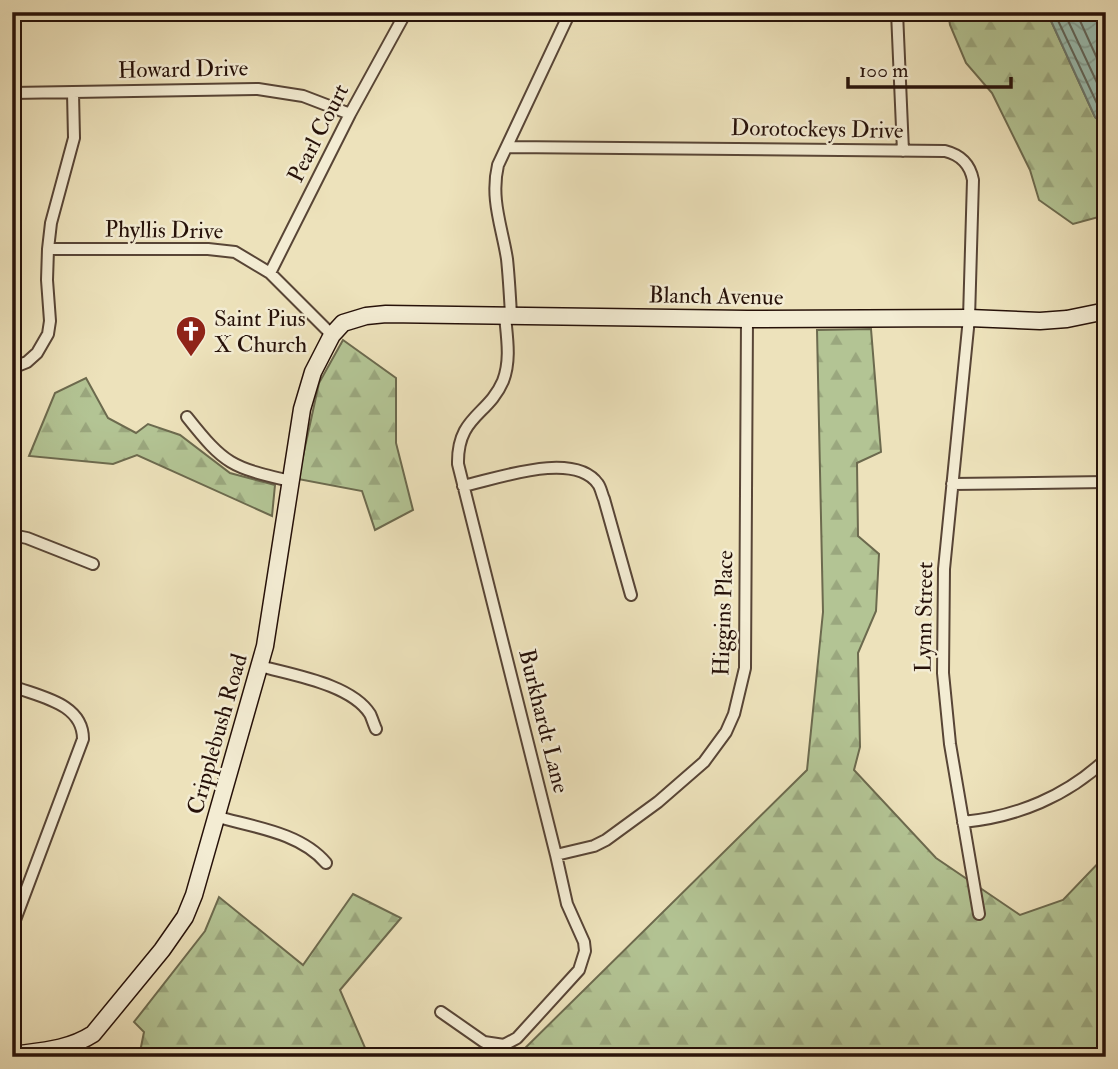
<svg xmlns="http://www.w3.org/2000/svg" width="1118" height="1069" font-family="'IM FELL Double Pica',serif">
<defs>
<pattern id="forest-firs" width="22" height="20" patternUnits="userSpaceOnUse" patternTransform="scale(1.75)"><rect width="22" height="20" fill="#b3c494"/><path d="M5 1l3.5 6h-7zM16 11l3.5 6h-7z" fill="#9aa77e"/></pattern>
<pattern id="water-waves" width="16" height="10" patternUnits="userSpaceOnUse" patternTransform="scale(1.75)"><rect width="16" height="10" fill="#99bdb1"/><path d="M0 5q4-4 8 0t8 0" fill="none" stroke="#84a197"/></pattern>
</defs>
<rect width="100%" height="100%" fill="#ede2bb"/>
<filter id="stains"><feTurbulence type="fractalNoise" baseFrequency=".00286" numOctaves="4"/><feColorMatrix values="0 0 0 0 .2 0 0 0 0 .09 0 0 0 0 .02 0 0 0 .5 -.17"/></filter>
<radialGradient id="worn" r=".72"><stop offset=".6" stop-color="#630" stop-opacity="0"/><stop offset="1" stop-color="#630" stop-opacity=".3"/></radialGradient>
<path fill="url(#forest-firs)" stroke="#6c6a4e" stroke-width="2" d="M 948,12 L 1047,12 L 1095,117 L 1106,126 L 1106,215 L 1073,224 L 1039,200 L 1030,170 L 992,93 L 966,63 L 950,25 Z
M 871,329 L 881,452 L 857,463 L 858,536 L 879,554 L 876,611 L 858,653 L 860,747 L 854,770 L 936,858 L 1020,915 L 1063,900 L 1106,855 L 1106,1057 L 516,1057 L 807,770 L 823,612 L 817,330 Z
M 343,340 L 396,378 L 396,443 L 413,510 L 375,530 L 362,491 L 298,479 L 319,383 Z
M 86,378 L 108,418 L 136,433 L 148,424 L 180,435 L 230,473 L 275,485 L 272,516 L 137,455 L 113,464 L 29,456 L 55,393 Z
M 353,894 L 401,918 L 340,990 L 369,1057 L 139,1057 L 144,1032 L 134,1022 L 205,931 L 219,897 L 303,965 Z"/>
<path fill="url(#water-waves)" stroke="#6b786e" stroke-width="2" d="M 1047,12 L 1106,12 L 1106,126 L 1095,117 Z"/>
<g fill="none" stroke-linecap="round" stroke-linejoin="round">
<path stroke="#60675d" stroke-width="2" d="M 1054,12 L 1101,112 L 1106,117
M 1064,12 L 1106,102
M 1076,12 L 1106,78"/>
<g stroke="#584536" stroke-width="14">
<path id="minor" d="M 897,12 L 903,151
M 12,93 L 258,89 L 303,96 L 350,114
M 507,147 L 945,151 C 961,155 970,164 973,180 L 969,318 L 944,569 L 943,673 L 950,744 L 979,914
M 48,249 L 208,249 L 235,252 L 270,273 L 332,335
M 270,273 L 350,114 L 406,12
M 511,315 C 510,297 509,278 507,259 C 502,227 490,199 498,165 L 570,12
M 12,368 L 27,362 L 37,353 L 48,334 L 50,321 L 47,280 L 48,249 L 51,223 L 74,138 L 73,93
M 187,417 C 225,465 231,467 290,481
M 952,484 L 1106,482
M 463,486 C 496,479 574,450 598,484 C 601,488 602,495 604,499 L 631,595
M 12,535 L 27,538 L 93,564
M 260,666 C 292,675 351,684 370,714 C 372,718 374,725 376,729
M 12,686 C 40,697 83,703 83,739 L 12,928
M 218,817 C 254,827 301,833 326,863
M 963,822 C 1017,817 1067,796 1106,759
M 556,855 L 594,846 L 606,840 L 658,802 L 704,762 L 726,732 L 734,714 L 745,668 L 747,319
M 441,1012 L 484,1042 L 504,1045 L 517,1038 L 579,970 L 585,951 L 584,942 L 567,904 L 556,855 L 458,464 C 457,416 488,416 503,381 C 511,360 507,338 505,316"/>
</g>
<g stroke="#261109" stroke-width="19">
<path id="secondary" d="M 12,1055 C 41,1051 68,1050 93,1034 L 162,950 L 185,917 L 194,895 L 265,646 L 302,409 L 313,372 L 332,335 L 343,323 L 366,316 L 386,314 L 747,319 L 969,318 L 1040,321 L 1067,319 L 1106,311"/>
</g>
<use href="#minor" stroke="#f3ecd3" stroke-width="10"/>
<use href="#secondary" stroke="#f3ecd3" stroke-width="16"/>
</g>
<defs>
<g id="church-pin" transform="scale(1.575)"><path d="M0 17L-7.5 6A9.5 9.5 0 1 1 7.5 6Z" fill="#8f2418" stroke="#f3ecd3"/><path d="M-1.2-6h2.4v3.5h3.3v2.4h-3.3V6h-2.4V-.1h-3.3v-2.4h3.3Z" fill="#fff"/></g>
</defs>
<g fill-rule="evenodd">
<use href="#church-pin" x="191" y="331"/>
</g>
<g text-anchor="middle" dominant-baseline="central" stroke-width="5" stroke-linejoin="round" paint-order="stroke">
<g font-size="23" fill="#261109" stroke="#f3ecd3">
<text transform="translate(183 69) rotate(-1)">Howard Drive</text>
<text transform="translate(817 129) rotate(1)">Dorotockeys Drive</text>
<text transform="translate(318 133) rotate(-63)">Pearl Court</text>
<text transform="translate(164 230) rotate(1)">Phyllis Drive</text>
<text transform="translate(716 296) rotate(1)">Blanch Avenue</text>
<text transform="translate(723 613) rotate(-88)">Higgins Place</text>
<text transform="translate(924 617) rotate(-89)">Lynn Street</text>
<text transform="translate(544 721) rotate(76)">Burkhardt Lane</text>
<text transform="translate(217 734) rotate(-74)">Cripplebush Road</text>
</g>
<g font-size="23" fill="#261109" stroke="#f3ecd3" text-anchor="start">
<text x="214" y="318">Saint Pius<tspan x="214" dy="26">X Church</tspan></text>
</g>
</g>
<rect width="1118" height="1069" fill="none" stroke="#ede2bb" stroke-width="42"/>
<rect x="14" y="14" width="1090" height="1041" fill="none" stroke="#261109" stroke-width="3.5"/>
<rect x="21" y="21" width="1076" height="1027" fill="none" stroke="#261109" stroke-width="2"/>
<path d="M848 77v10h163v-10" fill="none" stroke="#261109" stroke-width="3.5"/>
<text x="859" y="77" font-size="21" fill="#261109" stroke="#f3ecd3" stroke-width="5" paint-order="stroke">100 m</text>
<rect width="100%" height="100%" filter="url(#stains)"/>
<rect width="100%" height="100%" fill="url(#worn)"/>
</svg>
